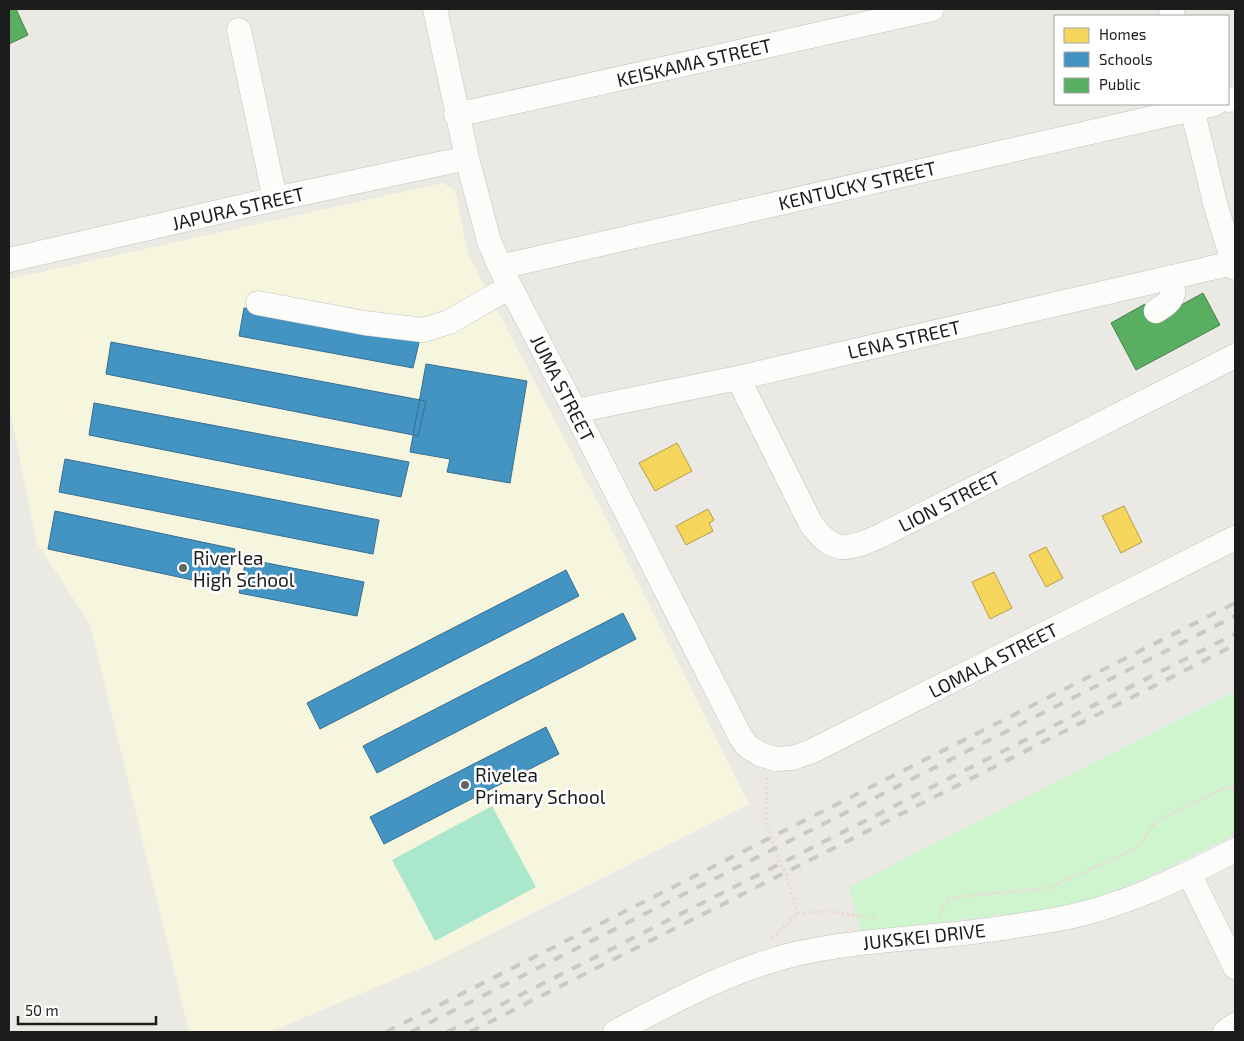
<svg xmlns="http://www.w3.org/2000/svg" width="1244" height="1041" font-family="'Exo 2',sans-serif">
<rect width="100%" height="100%" fill="#eae9e4"/>
<path fill="#f6f5de" d="M 443,183 L 455,191 L 468,254 L 599,505 L 749,804 L 438,961 L 270,1032 L 189,1032 L 90,624 L 37,543 L 9,407 L 9,279 Z"/>
<path fill="#cef5ce" d="M 1235,691 L 1235,835 L 1137,882 L 1082,902 L 1018,913 L 861,932 L 849,887 Z"/>
<path fill="#abe7cc" d="M 492,806 L 536,887 L 435,941 L 392,860 Z"/>
<path fill="#f6d55c" stroke="#b59e49" d="M 677,443 L 692,471 L 655,491 L 639,463 Z
M 1124,506 L 1142,542 L 1121,553 L 1102,516 Z
M 708,509 L 714,520 L 709,523 L 713,531 L 686,545 L 676,526 Z
M 1046,547 L 1063,578 L 1046,587 L 1029,555 Z
M 994,572 L 1012,608 L 990,619 L 972,582 Z"/>
<path fill="#4393c3" stroke="#376f91" d="M 244,308 L 421,334 L 413,368 L 239,336 Z
M 111,342 L 426,401 L 418,436 L 106,374 Z
M 426,364 L 527,381 L 510,483 L 447,472 L 450,459 L 410,452 Z
M 94,403 L 409,462 L 401,497 L 89,435 Z
M 65,459 L 379,520 L 373,554 L 59,492 Z
M 55,511 L 235,549 L 225,587 L 48,549 Z
M 246,559 L 364,582 L 357,616 L 239,593 Z
M 566,570 L 579,596 L 320,729 L 307,703 Z
M 623,613 L 636,639 L 377,773 L 363,746 Z
M 546,727 L 559,754 L 384,844 L 370,817 Z"/>
<path fill="#5aae61" stroke="#47824c" d="M 9,9 L 16,9 L 28,35 L 9,44 Z
M 1203,293 L 1220,325 L 1136,370 L 1111,323 L 1145,304 L 1154,320 Z"/>
<g fill="none" stroke-linecap="round" stroke-linejoin="round">
<g stroke="#c3c2c0" stroke-width="25">
<path id="minor" d="M 435,9 L 467,158 L 489,241 L 500,267 L 575,411 L 740,736 L 747,746 L 760,754 L 775,759 L 793,758 L 812,751 L 1235,538
M 1171,9 L 1173,16
M 239,30 L 275,199
M 1228,100 L 1235,99
M 1191,104 L 1216,207 L 1235,268
M 456,115 L 932,9
M 9,260 L 275,199 L 467,158
M 500,267 L 1214,104
M 258,303 L 365,323 L 423,330 L 449,322 L 510,287
M 1156,311 C 1173,300 1175,298 1172,277
M 738,378 L 811,524 C 836,557 849,549 882,535 L 1235,356
M 575,411 L 738,378 L 1233,263
M 1189,873 L 1235,967
M 615,1032 C 670,1003 731,970 791,955 C 841,943 893,940 944,935 C 980,932 1017,926 1053,920 C 1118,909 1177,880 1235,850
M 1225,1032 L 1235,1025"/>
</g>
<path stroke="#ebd9d6" stroke-width="3" stroke-dasharray="2.5 2.5" stroke-linecap="butt" d="M 767,777 L 766,821 L 780,864 L 786,873 L 797,914
M 939,916 L 948,898 L 1049,888 L 1139,847 L 1157,820 L 1227,787 L 1235,789
M 772,938 L 797,914 L 826,911 L 877,919"/>
<use href="#minor" stroke="#fcfcfb" stroke-width="24"/>
<path stroke="#c9c9c8" stroke-width="4" stroke-dasharray="10 10" stroke-linecap="butt" d="M 386,1032 L 1235,603
M 411,1032 L 1235,616
M 447,1032 L 1235,634
M 470,1032 L 1235,645"/>
</g>
<g fill="#646462" stroke="#fff" stroke-width="2">
<circle cx="183" cy="568" r="5"/>
<circle cx="465" cy="785" r="5"/>
</g>
<g text-anchor="middle" dominant-baseline="central" stroke-width="5" stroke-linejoin="round" paint-order="stroke">
<g font-size="19" fill="#1c1c1c" stroke="#fff">
<text transform="translate(694 62) rotate(-13)">KEISKAMA STREET</text>
<text transform="translate(857 185) rotate(-13)">KENTUCKY STREET</text>
<text transform="translate(238 208) rotate(-13)">JAPURA STREET</text>
<text transform="translate(904 339) rotate(-13)">LENA STREET</text>
<text transform="translate(563 388) rotate(63)">JUMA STREET</text>
<text transform="translate(949 501) rotate(-27)">LION STREET</text>
<text transform="translate(993 660) rotate(-27)">LOMALA STREET</text>
<text transform="translate(924 936) rotate(-6)">JUKSKEI DRIVE</text>
</g>
<g font-size="19" fill="#1c1c1c" stroke="#fff" text-anchor="start">
<text x="193" y="557">Riverlea<tspan x="193" dy="22">High School</tspan></text>
<text x="475" y="774">Rivelea<tspan x="475" dy="22">Primary School</tspan></text>
</g>
</g>
<rect width="1244" height="1041" fill="none" stroke="#1c1c1c" stroke-width="20"/>
<rect x="1054" y="15" width="175" height="90" fill="#ffffff" stroke="#a4a4a4"/>
<rect x="1064" y="28" width="25" height="15" fill="#f6d55c" stroke="#a4a4a4"/>
<text x="1099" y="40" font-size="15" fill="#1c1c1c">Homes</text>
<rect x="1064" y="52" width="25" height="15" fill="#4393c3" stroke="#a4a4a4"/>
<text x="1099" y="65" font-size="15" fill="#1c1c1c">Schools</text>
<rect x="1064" y="78" width="25" height="15" fill="#5aae61" stroke="#a4a4a4"/>
<text x="1099" y="90" font-size="15" fill="#1c1c1c">Public</text>
<path d="M18 1016v8h138v-8" fill="none" stroke="#1c1c1c" stroke-width="2.5"/>
<text x="25" y="1016" font-size="15" fill="#1c1c1c" stroke="#ffffff" stroke-width="4" paint-order="stroke">50 m</text>
</svg>
